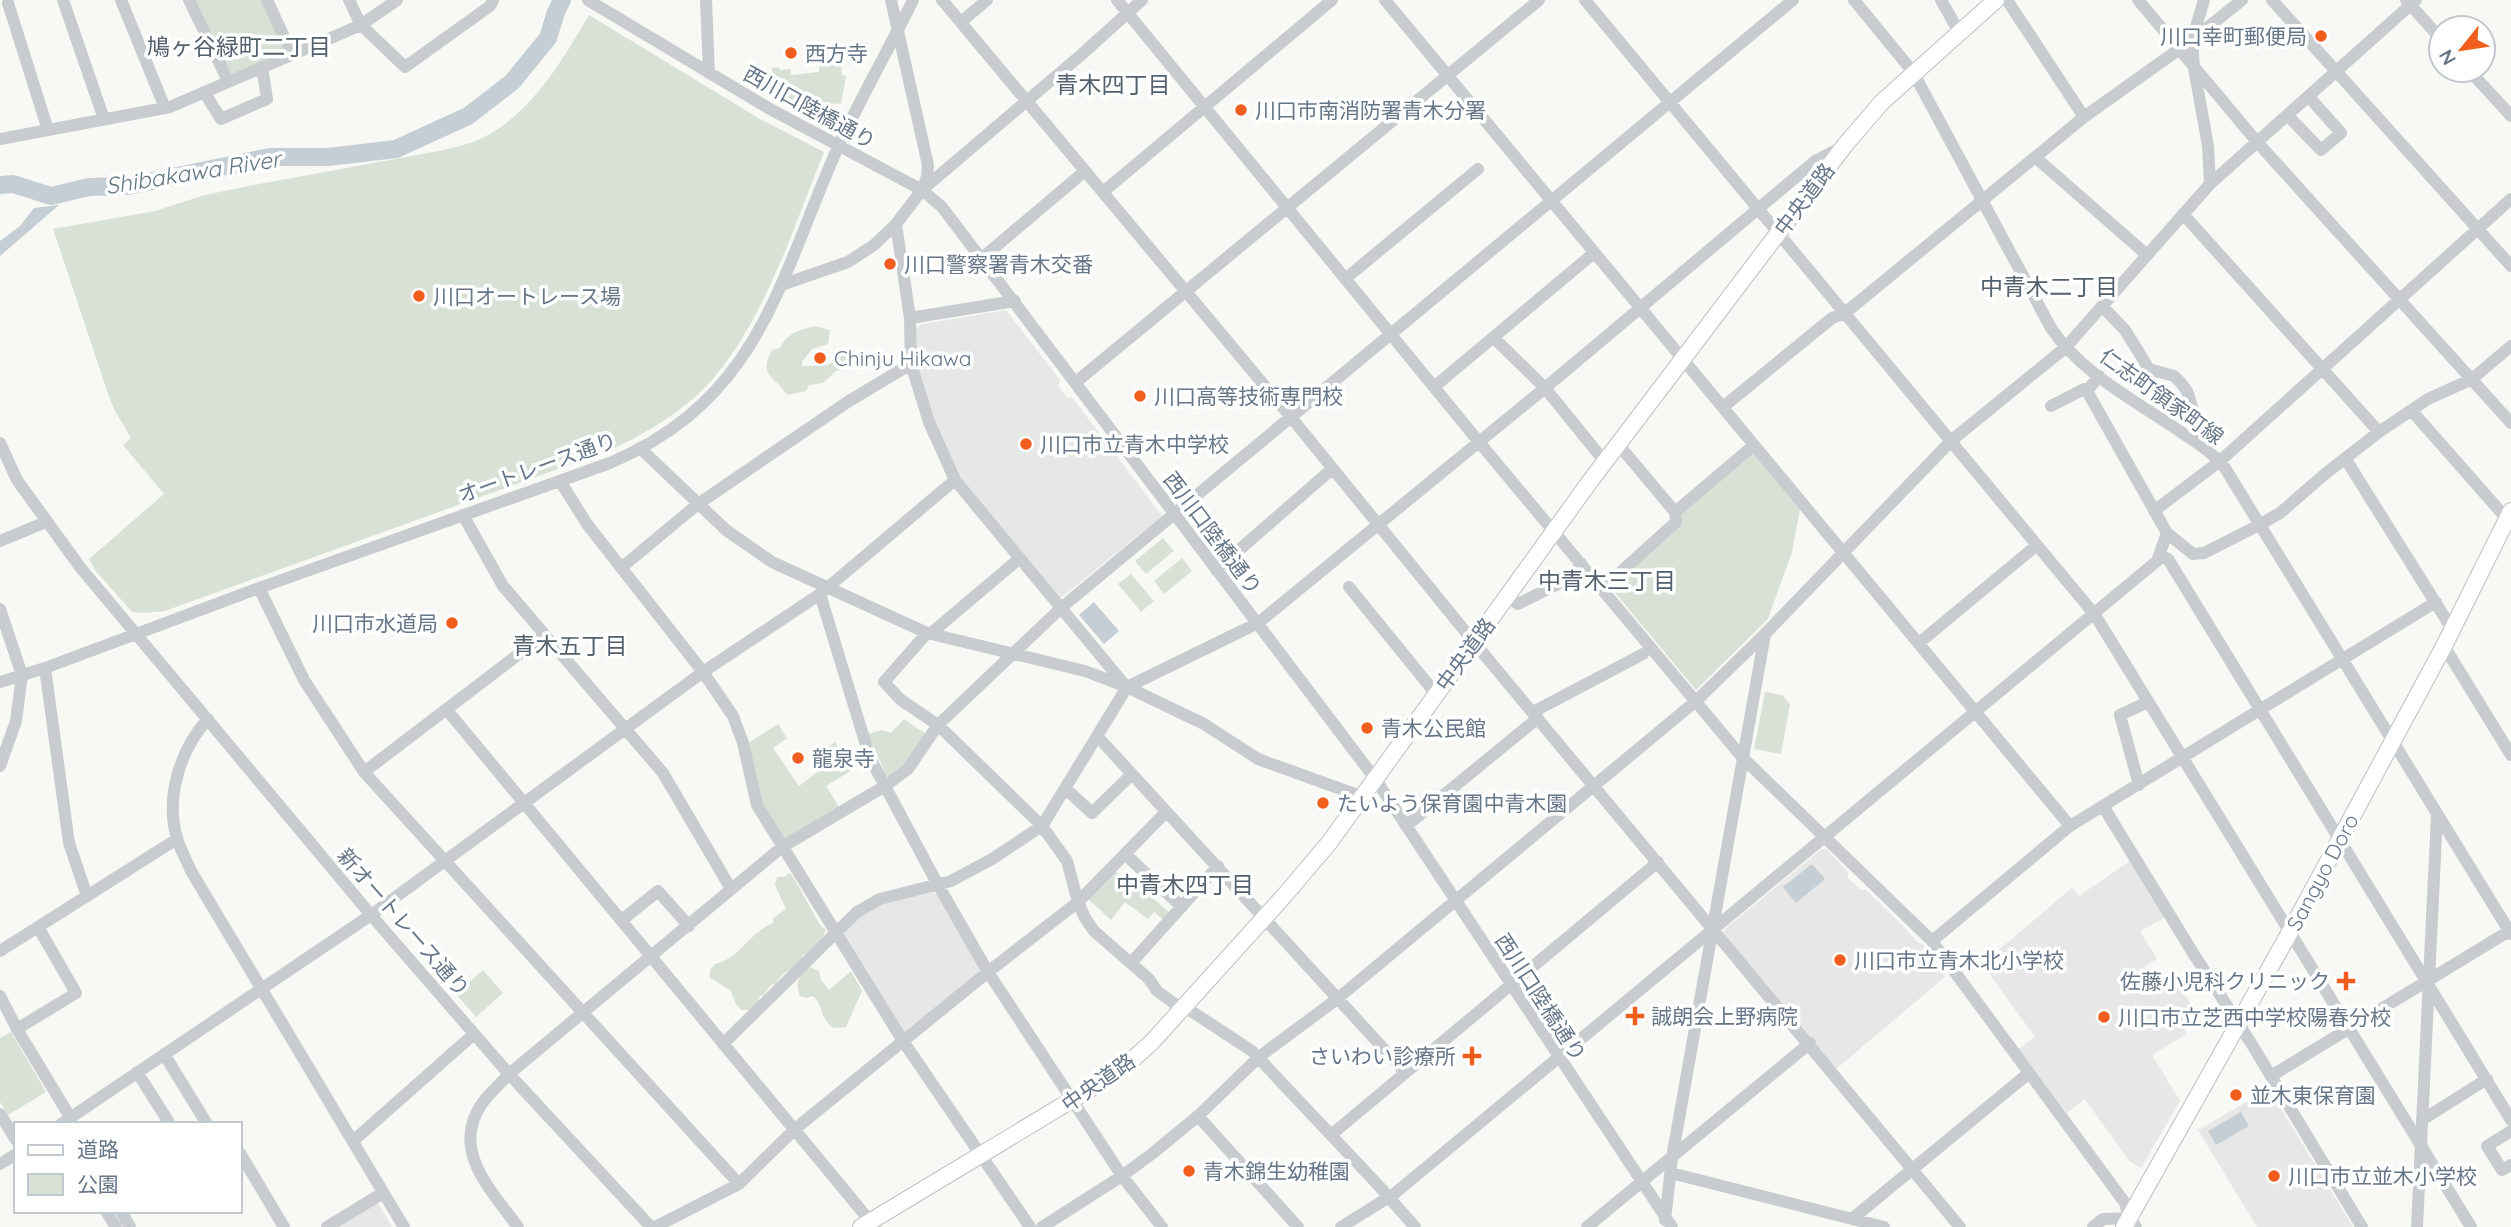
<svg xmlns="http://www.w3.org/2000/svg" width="2511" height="1227" font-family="Quicksand,'Noto Sans JP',sans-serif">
<rect width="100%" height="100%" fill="#f8f8f5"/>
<path fill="#e6e7e6" d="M 1006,310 L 1060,380 L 1058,386 L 1067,398 L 1072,397 L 1162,516 L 1062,597 L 1058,597 L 961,480 L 932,417 L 917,363 L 916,329 L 922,324 Z
M 1822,849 L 1826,849 L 1848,872 L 1848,878 L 1861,890 L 1866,890 L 1909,932 L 1918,943 L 1922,944 L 1945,977 L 1836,1069 L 1724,934 L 1725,929 Z
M 2130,861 L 2166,917 L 2140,931 L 2157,959 L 2135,972 L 2149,995 L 2176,979 L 2195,1012 L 2180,1021 L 2187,1034 L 2152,1055 L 2180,1101 L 2141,1168 L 2130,1162 L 2085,1099 L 2067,1113 L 2019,1049 L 2035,1037 L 1982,964 L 2072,888 L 2079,896 Z
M 932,892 L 936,894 L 980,969 L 979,974 L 907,1032 L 903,1032 L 844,936 L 845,930 L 858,918 L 885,903 Z
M 2269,1089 L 2353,1227 L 2257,1227 L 2198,1130 Z
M 377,1202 L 392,1227 L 337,1227 Z"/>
<path fill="#d9e1d6" d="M 194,0 L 261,0 L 284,48 L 283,54 L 233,74 L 229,73 Z
M 589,15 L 760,119 L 824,152 C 793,229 758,340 696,396 C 670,419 641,436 610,450 L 165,611 L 141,613 L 132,612 L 95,570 L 89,559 L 164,494 L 123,445 L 131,438 L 115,411 L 109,397 L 53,229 L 155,211 L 205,195 L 249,186 L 444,150 C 455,147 469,144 480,139 C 531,115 562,61 589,15 Z
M 841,61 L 842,75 L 846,76 L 841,104 L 808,102 L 807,116 L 776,99 L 772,68 L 779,67 L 780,70 L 790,69 L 791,75 L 819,72 L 820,63 Z
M 815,326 L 830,330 L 828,344 L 812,349 L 802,362 L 802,366 L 827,365 L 836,360 L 837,355 L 845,353 L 850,360 L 848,367 L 836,371 L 823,383 L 809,385 L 806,391 L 788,395 C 785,393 783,389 780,386 C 766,372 762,370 772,350 L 780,348 C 787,333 800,330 815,326 Z
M 1755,453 L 1800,510 L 1792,552 L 1768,619 L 1696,690 L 1612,589 L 1612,584 L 1681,512 L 1749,454 Z
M 1163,538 L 1174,551 L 1146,574 L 1135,561 Z
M 1182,558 L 1192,571 L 1164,594 L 1154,581 Z
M 1131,574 L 1154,601 L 1141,612 L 1118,584 Z
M 1765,692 L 1782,695 L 1790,704 L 1781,754 L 1754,749 Z
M 904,719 L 926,734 L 903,769 L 889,777 L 886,775 L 868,734 L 882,730 L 891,733 Z
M 778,724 L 787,738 L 773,748 L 799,786 L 820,770 L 821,752 L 835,742 L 846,758 L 860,750 L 865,762 L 826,786 L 839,807 L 786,840 L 782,837 L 760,800 L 748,743 Z
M 1115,871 L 1145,891 L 1171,914 L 1165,921 L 1154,912 L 1148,919 L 1125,902 L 1111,920 L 1087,898 Z
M 789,873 L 792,875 L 820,925 L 826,930 C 823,940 812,951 803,955 C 798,970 781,970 776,984 L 771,985 L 764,995 L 760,996 L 757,1003 L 749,1010 L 741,1010 L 736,1004 L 730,990 L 710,978 L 710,970 L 715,964 C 739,959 750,932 773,923 L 773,918 L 786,909 L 775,885 L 777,877 L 784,877 Z
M 810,967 L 819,971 L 821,980 L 829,990 L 851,971 L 862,991 L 846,1027 L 833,1028 C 818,1016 825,1007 813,996 L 806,998 L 800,996 C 795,982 798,976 810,967 Z
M 483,970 L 503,993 L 476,1017 L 456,994 Z
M 11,1032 L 46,1092 L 8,1115 L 0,1102 L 0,1038 Z"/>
<path fill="#c4ced4" d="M 59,205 L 0,256 L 0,241 L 20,226 L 34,208 Z
M 1094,602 L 1119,631 L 1104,644 L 1079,615 Z
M 1812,864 L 1825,879 L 1796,903 L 1783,887 Z
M 2241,1112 L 2249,1126 L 2216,1145 L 2208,1131 Z"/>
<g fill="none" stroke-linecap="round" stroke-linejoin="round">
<path stroke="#c4ced4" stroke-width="18" d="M 0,185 L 13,184 L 51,196 L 89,187 L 128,186 L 270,157 L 328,157 L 396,149 L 468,116 L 512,82 L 548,38 L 556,12 L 562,0"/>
<g stroke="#bbbfc3" stroke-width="18">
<path id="major" d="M 861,1227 L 1090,1089 L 1133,1059 L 1152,1042 L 1284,896 L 1329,843 L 1591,480 L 1845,145 L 1882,102 L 1996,0
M 2124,1227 L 2290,932 L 2444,646 L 2511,511"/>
</g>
<path stroke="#c8cccf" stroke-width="12" d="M 63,0 L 104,119
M 121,0 L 165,108
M 189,0 L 228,81
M 267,0 L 292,54
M 349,0 L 361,25 L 405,67 L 490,6 L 493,0
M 588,0 L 770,109 L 922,190 L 942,207 L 1376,780 L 1672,1227
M 706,0 L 709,73
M 891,0 L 928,165 L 927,177 L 922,190
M 942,0 L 1290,416 L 1473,641 L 1960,1227
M 1117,0 L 1479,442 L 1742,757 L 1932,941 L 2125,1203 L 2129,1218 L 2136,1227
M 1385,0 L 2070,826
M 1585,0 L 2095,615 L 2471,1227
M 1854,0 L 1913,72 L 2051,328 C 2081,373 2134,400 2178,430 C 2194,441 2213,452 2225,468 L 2511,934
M 1941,0 L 1959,32
M 2007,0 L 2084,117
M 2138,0 L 2258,143 L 2511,423
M 2204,0 L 2192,40 L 2194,68 L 2208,146 L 2210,184
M 2272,0 L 2511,266
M 2406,0 L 2441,39
M 8,3 L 48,130
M 961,22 L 987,0
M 2469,70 L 2511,116
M 204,92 L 221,119 L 267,99 L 262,67
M 2288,116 L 2321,150 L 2341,133 L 2309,97
M 0,139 L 170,107 L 361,25 L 397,0
M 2035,157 L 2147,255
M 1103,192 L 1332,0
M 2183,214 L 2379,432
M 896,224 L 910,318 L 911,364 L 929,422 L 955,480 L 1124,684
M 982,258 L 1085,171
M 1345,279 L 1478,169
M 781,285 L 848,262 L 874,245 L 896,224 L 922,190 L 1081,55 L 1142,0
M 2102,306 L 2125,330 L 2149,369 L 2174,376 L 2181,383 L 2187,391 L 2202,437 L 2199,444
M 910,318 L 1015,301
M 1494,338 L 1545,388 L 1605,462
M 1076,382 L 1539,0
M 1434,387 L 1594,253
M 2051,406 L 2084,389 L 2087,391
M 1723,407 L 1832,318 L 1845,313 L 2084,117 L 2192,40 L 2242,0
M 2411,410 L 2507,519
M 0,443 L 17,480 L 80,567 L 371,915 L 509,1074 L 651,1227
M 1618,444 L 1675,512
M 640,448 L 726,530 L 772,562 L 927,633 L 1085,671 L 1127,687 L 1204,724 L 1258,759 L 1363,797
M 2345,458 L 2452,629
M 560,481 L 587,524 L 703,672 L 733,716 L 743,743 L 757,805 L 903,1041 L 1030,1227
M 2154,511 L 2220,461 L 2511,199
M 463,515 L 503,586 L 663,773 L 731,889
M 2167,533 L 2193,554 L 2204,553 L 2259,525 L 2280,513 L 2325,474 L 2379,432 L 2428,399 L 2472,379 L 2511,346
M 0,541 L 46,522
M 2159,556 L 2168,559 L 2511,1120
M 621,568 L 698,504 L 849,401 L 911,364
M 1216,570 L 1332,469
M 1349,587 L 1436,694
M 259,588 L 304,680 L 364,772 L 739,1184
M 1602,589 L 1676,522 L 1675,512 L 1754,445
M 820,594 L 870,758 L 938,885 L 988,972 L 1122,1176 L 1162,1227
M 1507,595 L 1518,604 L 1574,576 L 1581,563
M 0,609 L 22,675 L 16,721 L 0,766
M 927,633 L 884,682 L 901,700 L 938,725 L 1042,826 L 1067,861 L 1078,902 L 1085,918 L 1094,931 L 1149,979 L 1157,991 L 1182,1009
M 930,634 L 1020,558
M 1919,643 L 2037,545
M 2444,646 L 2511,755
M 45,668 L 69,843 L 87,896
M 0,682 L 45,668 L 259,588 L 610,463 C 761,398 778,282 838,147 C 861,97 889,49 913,0
M 447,710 L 875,1227
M 1533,712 L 1643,654
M 208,719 C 180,749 164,800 178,841 C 181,851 187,861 191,871 L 404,1227
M 1098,737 L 1405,1072
M 364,772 L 544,635
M 2139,785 L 2120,715 L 2148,702
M 1066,789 L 1092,813 L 1132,774
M 2103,806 L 2193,953 L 2251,1043 L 2362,1227
M 1406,826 L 1538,718
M 1125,854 L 1182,907
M 622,920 L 658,891 L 689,926
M 1932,941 L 2070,826 L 2436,602
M 0,951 L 177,839
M 1131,963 L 1218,866
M 0,996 L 17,1029 L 70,1117
M 1185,1007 L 1252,1051 L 1379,1186 L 1415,1227
M 17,1029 L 76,993 L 38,927
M 723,1044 L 857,912 L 880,899 L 951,881 L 992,859 L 1042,826 L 1127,687 L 1258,623 L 1545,388 L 1815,161 L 1842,147
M 164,1054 L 207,1124
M 137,1072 L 170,1124
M 2271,1076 L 2511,930
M 0,1114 L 16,1140
M 1198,1116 L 1298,1227
M 2422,1120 L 2487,1079
M 61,1124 L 371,915 L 703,672 L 820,594 L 955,480
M 2511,1131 L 2487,1146 L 2502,1170 L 2511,1165
M 1331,1135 L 1658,862
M 353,1141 L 474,1034
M 240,1153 L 284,1227
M 0,1164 L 16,1154
M 1671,1173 L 1884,1227
M 106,1211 L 116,1227
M 121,1211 L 130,1227
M 1852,1219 L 2029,1073
M 1665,1220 L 1672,1158 L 1765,634
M 327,1227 L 383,1193
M 518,1227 C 491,1190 449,1149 483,1102 C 491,1092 501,1083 509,1074 L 782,847 L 885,786 L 908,769 L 938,725 L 1061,608 L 1793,0
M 655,1227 L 739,1184 L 795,1129 L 988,972 L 1078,902 L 1166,812
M 1042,1227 L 1122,1176 L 1153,1153 L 1198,1116 L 1259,1057 L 1337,999 L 1696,701 L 1765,634 L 1952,440 L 2065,348 L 2210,184 L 2416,0
M 1341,1227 L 1394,1194 L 2157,561 L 2167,533 L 2087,391 L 2099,376
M 1587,1227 L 1810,1043
M 2093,1227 L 2103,1219 L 2129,1218
M 2417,1227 L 2437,815"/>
<use href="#major" stroke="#fff" stroke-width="16"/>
</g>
<g fill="#f15d1c" stroke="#fff" stroke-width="2.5">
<circle cx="2321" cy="36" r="7"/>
<circle cx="791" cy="53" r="7"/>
<circle cx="1241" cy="110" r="7"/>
<circle cx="890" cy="264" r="7"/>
<circle cx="419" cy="296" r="7"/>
<circle cx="820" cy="358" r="7"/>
<circle cx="1140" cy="396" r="7"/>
<circle cx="1026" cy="444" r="7"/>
<circle cx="452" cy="623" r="7"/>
<circle cx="1367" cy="728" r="7"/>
<circle cx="798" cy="758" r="7"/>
<circle cx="1323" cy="803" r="7"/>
<circle cx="1840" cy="960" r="7"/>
<path d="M2342.5 970.5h7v7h7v7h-7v7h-7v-7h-7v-7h7z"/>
<path d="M1631.5 1005.5h7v7h7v7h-7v7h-7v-7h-7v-7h7z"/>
<circle cx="2104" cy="1017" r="7"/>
<path d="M1468.5 1045.5h7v7h7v7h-7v7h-7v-7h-7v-7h7z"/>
<circle cx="2236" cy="1095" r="7"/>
<circle cx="1189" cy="1171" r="7"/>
<circle cx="2274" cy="1176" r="7"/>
</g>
<g text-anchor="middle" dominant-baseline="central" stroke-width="7" stroke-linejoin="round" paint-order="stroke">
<g font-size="21" fill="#657689" stroke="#fff" text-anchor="start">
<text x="2307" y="36" text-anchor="end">川口幸町郵便局</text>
<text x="805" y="53">西方寺</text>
<text x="1255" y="110">川口市南消防署青木分署</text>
<text x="904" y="264">川口警察署青木交番</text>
<text x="433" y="296">川口オートレース場</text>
<text x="834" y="358">Chinju Hikawa</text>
<text x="1154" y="396">川口高等技術専門校</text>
<text x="1040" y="444">川口市立青木中学校</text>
<text x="438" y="623" text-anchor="end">川口市水道局</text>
<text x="1381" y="728">青木公民館</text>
<text x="812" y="758">龍泉寺</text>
<text x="1337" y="803">たいよう保育園中青木園</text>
<text x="1854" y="960">川口市立青木北小学校</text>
<text x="2330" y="981" text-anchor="end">佐藤小児科クリニック</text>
<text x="1651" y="1016">誠朗会上野病院</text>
<text x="2118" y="1017">川口市立芝西中学校陽春分校</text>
<text x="1456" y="1056" text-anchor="end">さいわい診療所</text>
<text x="2250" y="1095">並木東保育園</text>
<text x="1203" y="1171">青木錦生幼稚園</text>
<text x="2288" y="1176">川口市立並木小学校</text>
</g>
<g font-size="21" fill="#657689" stroke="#fff">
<text transform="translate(810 107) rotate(29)">西川口陸橋通り</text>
<text transform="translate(1804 199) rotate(-53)">中央道路</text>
<text transform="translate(2162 396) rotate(36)">仁志町領家町線</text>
<text transform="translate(537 467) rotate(-20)">オートレース通り</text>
<text transform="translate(1213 533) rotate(53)">西川口陸橋通り</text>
<text transform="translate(1465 654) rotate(-54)">中央道路</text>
<text transform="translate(2322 872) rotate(-62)">Sangyo Doro</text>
<text transform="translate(404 922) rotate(49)">新オートレース通り</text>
<text transform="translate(1541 997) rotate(57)">西川口陸橋通り</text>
<text transform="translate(1098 1082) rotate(-35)">中央道路</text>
</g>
<g font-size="23" fill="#53606d" stroke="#fff">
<text x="239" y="46">鳩ヶ谷緑町二丁目</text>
<text x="1113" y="84">青木四丁目</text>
<text x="2049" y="286">中青木二丁目</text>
<text x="1607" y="580">中青木三丁目</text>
<text x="570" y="645">青木五丁目</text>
<text x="1185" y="884">中青木四丁目</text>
</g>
<g font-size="23" font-style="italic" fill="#617884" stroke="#fff">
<text transform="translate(193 172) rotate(-9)">Shibakawa River</text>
</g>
</g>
<rect x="14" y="1122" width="228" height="91" fill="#ffffff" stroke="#c1c8d0" stroke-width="2"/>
<rect x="28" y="1145" width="35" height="10" fill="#ffffff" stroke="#c1c8d0" stroke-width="2"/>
<text x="77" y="1157" font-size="21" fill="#657689">道路</text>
<rect x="28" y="1174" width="35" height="21" fill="#d9e1d6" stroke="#c1c8d0" stroke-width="2"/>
<text x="77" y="1192" font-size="21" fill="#657689">公園</text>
<g transform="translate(2462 49) rotate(240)"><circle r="33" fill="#ffffff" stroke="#c1c8d0" stroke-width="2"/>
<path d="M0-5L12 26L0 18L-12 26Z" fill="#f15d1c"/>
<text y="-10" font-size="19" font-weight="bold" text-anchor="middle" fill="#657689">N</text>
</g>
</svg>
